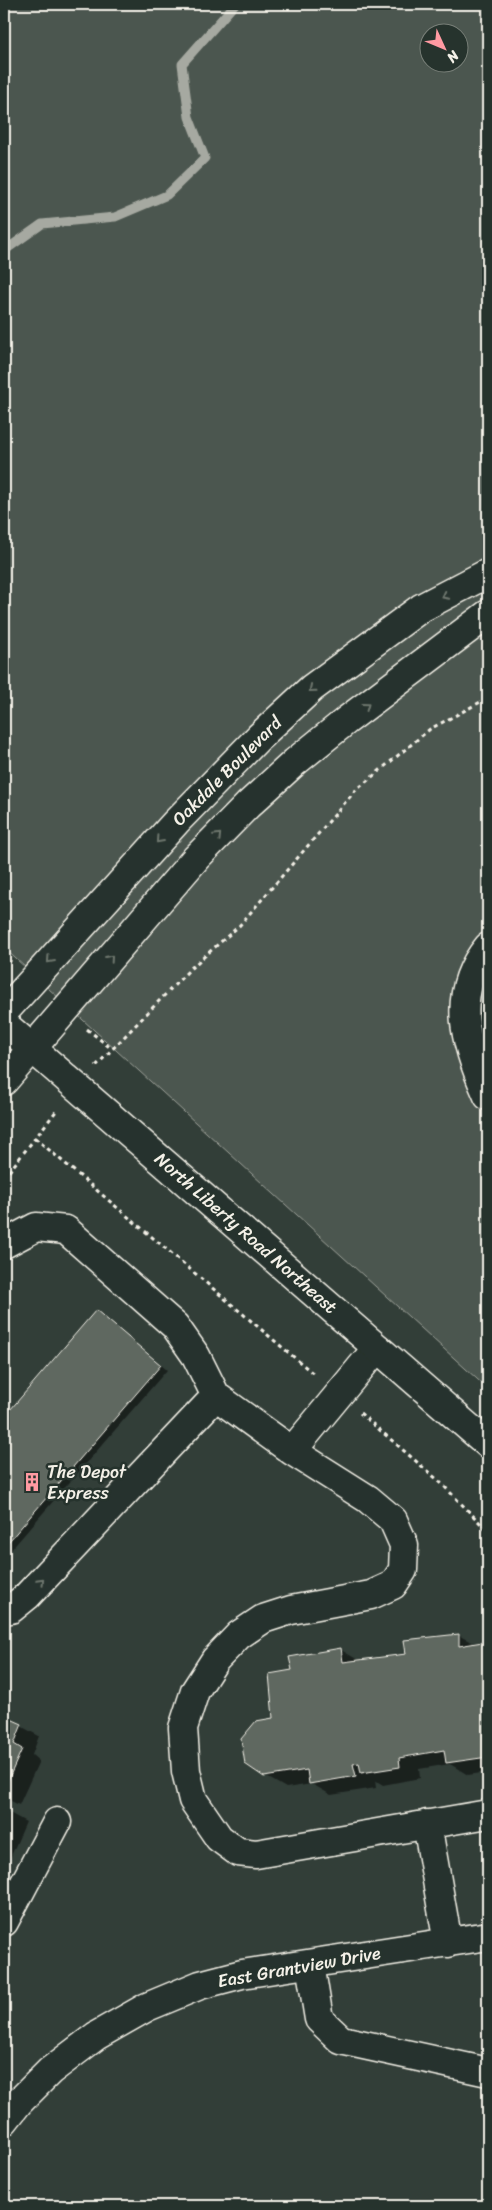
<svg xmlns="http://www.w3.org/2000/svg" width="492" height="2210" font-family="Sriracha,sans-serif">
<rect width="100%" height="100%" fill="#323e38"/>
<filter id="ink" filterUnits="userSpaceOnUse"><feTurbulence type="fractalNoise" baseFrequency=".02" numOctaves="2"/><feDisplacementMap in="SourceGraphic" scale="10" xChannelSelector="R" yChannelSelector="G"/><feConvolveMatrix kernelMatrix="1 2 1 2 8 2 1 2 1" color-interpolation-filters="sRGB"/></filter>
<g filter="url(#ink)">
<path fill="#4c564f" stroke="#a0a49c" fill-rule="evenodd" d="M 4,4 L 488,4 L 488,1389 L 4,948 ZM 430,32 L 460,32 L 460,62 L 430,62 Z"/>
<path fill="#0007" d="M 97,1311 L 167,1370 L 4,1558 L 4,1418 Z
M 458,1635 L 475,1644 L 488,1642 L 488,1772 L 468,1775 L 450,1764 L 419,1769 L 420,1778 L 383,1785 L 375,1780 L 376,1788 L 331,1795 L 312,1784 L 286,1788 L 265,1776 L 274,1719 L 293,1671 L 341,1650 L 360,1661 L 408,1655 Z
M 4,1717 L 39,1736 L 32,1755 L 39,1761 L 19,1805 L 11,1801 L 7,1808 L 4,1806 Z
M 4,1810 L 26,1822 L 4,1872 Z"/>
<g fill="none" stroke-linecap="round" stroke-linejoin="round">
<path stroke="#a6a9a1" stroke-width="9" d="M 4,251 L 42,224 L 115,217 L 167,195 L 205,158 L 189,117 L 182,64 L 235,4"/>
</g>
<path fill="#5f6861" stroke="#f4f1e8" d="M 96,1310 L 161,1365 L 4,1547 L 4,1417 Z
M 459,1634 L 459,1646 L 488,1641 L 488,1757 L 446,1763 L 444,1750 L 399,1758 L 400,1767 L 361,1773 L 359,1763 L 353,1764 L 356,1776 L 309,1784 L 307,1770 L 264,1777 L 245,1764 L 241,1739 L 256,1721 L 273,1718 L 269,1674 L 292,1670 L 289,1657 L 341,1648 L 343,1662 L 406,1654 L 404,1640 Z
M 4,1716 L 22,1724 L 14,1744 L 22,1749 L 4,1789 Z"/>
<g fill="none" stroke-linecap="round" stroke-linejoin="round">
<g stroke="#f4f1e8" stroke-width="31">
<path id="minor" d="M 488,947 C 449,994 465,1045 488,1096
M 4,1244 L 36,1227 L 66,1230 L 175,1326 L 196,1356 L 216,1396
M 292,1451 L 377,1348
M 4,1610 L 11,1609 L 27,1596 L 216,1396 L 292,1451 L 368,1499 L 393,1520 L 404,1545 L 403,1570 L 393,1585 L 371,1595 L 291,1610 L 263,1619 L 239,1635 L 215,1660 L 195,1691 L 183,1728 L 186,1771 L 193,1800 L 219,1838 L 238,1852 L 256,1854 L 488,1814
M 427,1824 L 448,1943
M 4,1922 L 57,1822
M 310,1964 L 319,2019 L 341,2040 L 488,2072
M 4,2121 L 19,2102 L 50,2071 L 96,2036 L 147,2007 L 200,1985 L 242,1974 L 488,1936"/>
</g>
<g stroke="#f4f1e8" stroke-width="31">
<path id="major" d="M 4,1012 L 176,822 L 259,737 L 312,688 L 421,608 L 488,573
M 4,1024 L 488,1444
M 4,1081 L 196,858 L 248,805 L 295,762 L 347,720 L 488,614"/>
</g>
<path stroke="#f4f1e8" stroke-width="3" stroke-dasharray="4 4" stroke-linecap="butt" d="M 4,956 L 11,962
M 87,1029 L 112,1049
M 96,1066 L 191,968 L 239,926 L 355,791 L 430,729 L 488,698
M 35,1138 L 315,1375
M 4,1178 L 57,1110
M 360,1413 L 439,1481 L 488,1531"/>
<use href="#minor" stroke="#26332d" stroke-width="28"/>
<use href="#major" stroke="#26332d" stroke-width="28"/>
</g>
<defs><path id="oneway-chevron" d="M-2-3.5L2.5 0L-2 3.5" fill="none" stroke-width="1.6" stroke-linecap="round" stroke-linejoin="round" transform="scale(1.25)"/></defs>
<g stroke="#6e766e">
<use href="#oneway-chevron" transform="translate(445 596) rotate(153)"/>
<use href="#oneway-chevron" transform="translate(312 689) rotate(140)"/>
<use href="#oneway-chevron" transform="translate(366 706) rotate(-36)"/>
<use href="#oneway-chevron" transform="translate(218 836) rotate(-46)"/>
<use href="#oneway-chevron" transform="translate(159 840) rotate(132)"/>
<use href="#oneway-chevron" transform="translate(110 958) rotate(-49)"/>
<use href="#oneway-chevron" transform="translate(50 960) rotate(132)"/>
<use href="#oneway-chevron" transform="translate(41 1581) rotate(-47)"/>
</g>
</g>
<defs>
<g id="building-bare" transform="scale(1.5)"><path d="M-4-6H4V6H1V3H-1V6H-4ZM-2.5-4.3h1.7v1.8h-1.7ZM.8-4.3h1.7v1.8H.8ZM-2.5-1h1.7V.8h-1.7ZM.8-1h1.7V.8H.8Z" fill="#ff9aa2" stroke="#26332d" stroke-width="2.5" paint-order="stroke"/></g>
</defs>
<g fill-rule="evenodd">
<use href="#building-bare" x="32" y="1482"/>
</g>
<g text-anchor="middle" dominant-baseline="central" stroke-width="5" stroke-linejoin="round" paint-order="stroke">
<g font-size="18" fill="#f4f1e8" stroke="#26332d">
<text transform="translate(227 771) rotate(-45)">Oakdale Boulevard</text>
<text transform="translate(246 1233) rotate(41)">North Liberty Road Northeast</text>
<text transform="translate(299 1967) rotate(-10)">East Grantview Drive</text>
</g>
<g font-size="18" fill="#f4f1e8" stroke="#26332d" text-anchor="start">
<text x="47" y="1472">The Depot<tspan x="47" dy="21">Express</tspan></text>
</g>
</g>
<rect width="492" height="2210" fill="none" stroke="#26332d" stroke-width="20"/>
<rect x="10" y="10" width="472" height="2190" fill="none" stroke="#f4f1e8" stroke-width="2" filter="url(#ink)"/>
<g transform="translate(444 48) rotate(134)"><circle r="24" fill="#26332d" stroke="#787f78"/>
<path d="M0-4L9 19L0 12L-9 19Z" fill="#ff9aa2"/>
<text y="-8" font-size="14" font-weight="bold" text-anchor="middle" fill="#f4f1e8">N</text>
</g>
</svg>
